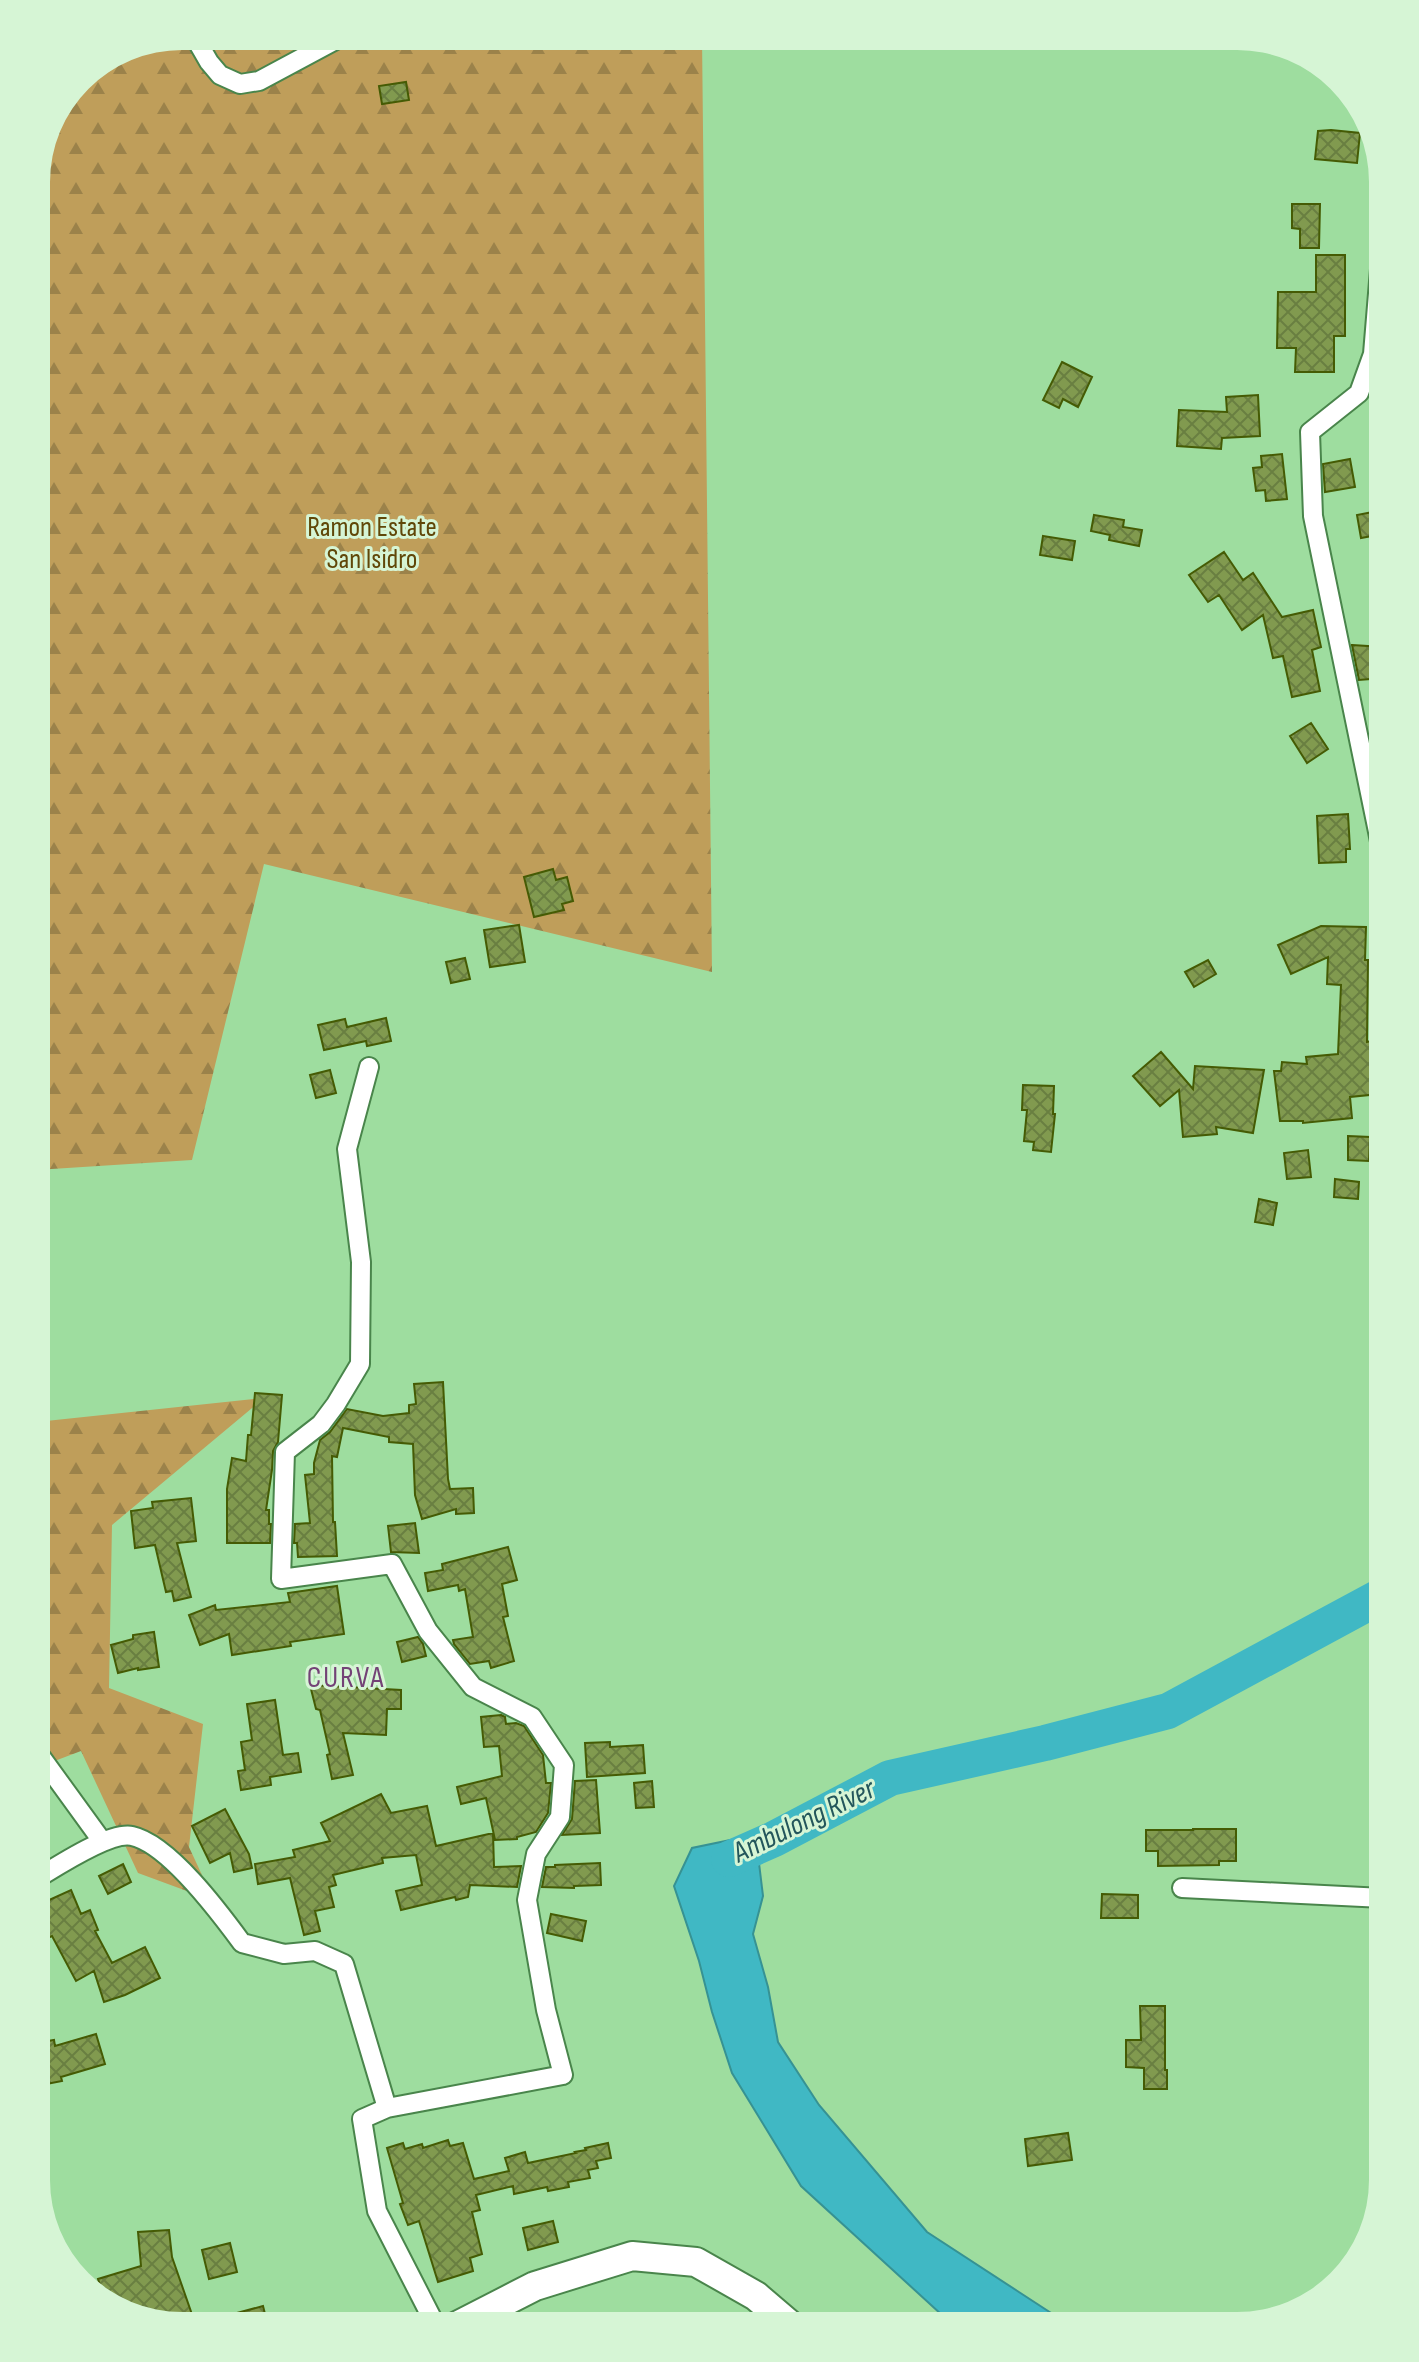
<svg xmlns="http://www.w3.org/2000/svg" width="1419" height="2362" font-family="'Sofia Sans Condensed',sans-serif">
<defs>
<pattern id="forest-firs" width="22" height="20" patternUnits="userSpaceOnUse" patternTransform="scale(2)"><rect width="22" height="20" fill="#bf9e5a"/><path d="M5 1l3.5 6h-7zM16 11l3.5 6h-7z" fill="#9b824a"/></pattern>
<pattern id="building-cross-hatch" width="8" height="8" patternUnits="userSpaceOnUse" patternTransform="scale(2)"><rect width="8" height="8" fill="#819a4f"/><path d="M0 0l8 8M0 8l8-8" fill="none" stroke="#697f41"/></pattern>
</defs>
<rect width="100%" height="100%" fill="#9edd9f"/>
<path fill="url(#forest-firs)" d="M 182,36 L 702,36 L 712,972 L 264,864 L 192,1160 L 36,1170 L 36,173 L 79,78 L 126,47 Z
M 36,1351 L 46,1421 L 264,1398 L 112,1525 L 109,1688 L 203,1724 L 189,1847 L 214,1901 L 138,1873 L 81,1751 L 36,1768 Z"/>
<path fill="#40b8c4" stroke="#369293" stroke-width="2" d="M 764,1833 L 774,1839 L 759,1863 L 763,1896 L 753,1934 L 768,1987 L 778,2042 L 819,2105 L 927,2232 L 1071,2326 L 954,2326 L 801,2186 L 732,2073 L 712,2012 L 699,1961 L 674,1886 L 692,1848 Z"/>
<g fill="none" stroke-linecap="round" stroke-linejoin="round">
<path stroke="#40b8c4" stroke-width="36" d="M 729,1859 L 774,1839 L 890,1778 L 1045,1743 L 1168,1711 L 1383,1595"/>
</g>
<path fill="url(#building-cross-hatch)" stroke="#455b04" stroke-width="2" d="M 406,82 L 409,100 L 382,104 L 379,86 Z
M 1331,130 L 1360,133 L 1357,163 L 1315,159 L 1318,131 Z
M 1292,204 L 1320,204 L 1319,248 L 1300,248 L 1300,229 L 1292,228 Z
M 1316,255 L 1345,255 L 1345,336 L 1334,336 L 1334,372 L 1295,372 L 1296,348 L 1277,348 L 1278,292 L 1316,292 Z
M 1062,362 L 1092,377 L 1078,407 L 1063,399 L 1059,408 L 1043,400 Z
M 1258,395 L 1260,436 L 1222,438 L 1221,449 L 1177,446 L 1179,410 L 1227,412 L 1226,397 Z
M 1282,454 L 1287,499 L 1266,501 L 1265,490 L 1256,491 L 1253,468 L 1262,467 L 1261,456 Z
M 1350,459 L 1355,487 L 1325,492 L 1323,464 Z
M 1383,510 L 1383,534 L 1361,538 L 1357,515 Z
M 1094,515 L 1124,520 L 1123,527 L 1142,530 L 1139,546 L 1109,540 L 1110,535 L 1091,531 Z
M 1043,536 L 1075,541 L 1072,560 L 1040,555 Z
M 1224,552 L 1243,580 L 1253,573 L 1282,617 L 1313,610 L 1321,647 L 1312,650 L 1320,691 L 1292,697 L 1283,656 L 1273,658 L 1263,615 L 1242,630 L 1219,595 L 1208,602 L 1189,575 Z
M 1352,645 L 1383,647 L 1383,678 L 1359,680 Z
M 1311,723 L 1328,749 L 1307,763 L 1290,736 Z
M 1348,814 L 1350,849 L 1346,849 L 1346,862 L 1319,863 L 1317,816 Z
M 553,869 L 556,880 L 567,877 L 573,901 L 562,904 L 564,910 L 534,917 L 524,877 Z
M 519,925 L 525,962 L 490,967 L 484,930 Z
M 1321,926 L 1366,927 L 1365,960 L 1368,960 L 1367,1042 L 1371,1041 L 1379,1094 L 1350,1097 L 1352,1118 L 1303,1123 L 1303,1121 L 1280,1121 L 1274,1071 L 1281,1071 L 1282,1062 L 1307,1064 L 1306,1057 L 1338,1054 L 1341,985 L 1327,984 L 1328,957 L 1291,974 L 1278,945 Z
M 465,958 L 470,979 L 451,983 L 446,962 Z
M 1208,960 L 1216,974 L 1194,987 L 1185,972 Z
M 386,1018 L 391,1041 L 367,1046 L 366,1041 L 324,1050 L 318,1025 L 345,1019 L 347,1027 Z
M 1161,1052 L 1193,1089 L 1195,1066 L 1264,1070 L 1253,1133 L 1216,1127 L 1217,1134 L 1183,1137 L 1179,1090 L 1160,1106 L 1133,1076 Z
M 330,1070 L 336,1093 L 316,1098 L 310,1075 Z
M 1023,1085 L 1054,1086 L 1053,1114 L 1055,1114 L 1051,1152 L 1033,1150 L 1034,1142 L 1024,1141 L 1027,1110 L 1022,1110 Z
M 1348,1136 L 1370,1137 L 1369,1161 L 1348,1160 Z
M 1308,1150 L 1311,1177 L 1287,1179 L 1284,1153 Z
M 1335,1179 L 1359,1182 L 1358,1199 L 1334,1197 Z
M 1259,1199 L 1277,1203 L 1273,1225 L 1255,1222 Z
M 443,1382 L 448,1479 L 450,1489 L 473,1488 L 474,1513 L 456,1514 L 456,1509 L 422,1519 L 415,1495 L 413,1444 L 389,1442 L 389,1437 L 343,1428 L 337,1457 L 332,1456 L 333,1522 L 335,1522 L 337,1556 L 298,1557 L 297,1543 L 294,1543 L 295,1524 L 310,1523 L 305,1475 L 314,1474 L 314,1463 L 320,1440 L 330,1432 L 347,1409 L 383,1416 L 409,1413 L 409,1405 L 416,1404 L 414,1384 Z
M 255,1393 L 282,1395 L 278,1442 L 273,1451 L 272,1470 L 266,1510 L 269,1510 L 269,1524 L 271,1524 L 270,1543 L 227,1543 L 227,1489 L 232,1458 L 246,1461 L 248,1435 L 251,1435 Z
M 191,1498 L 196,1541 L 177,1543 L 191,1597 L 174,1601 L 172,1591 L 166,1592 L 155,1545 L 135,1548 L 131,1511 L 153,1508 L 152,1502 Z
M 415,1523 L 419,1553 L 391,1552 L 388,1526 Z
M 508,1547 L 517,1580 L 502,1584 L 508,1616 L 503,1617 L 514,1661 L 491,1668 L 489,1661 L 470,1664 L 454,1644 L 453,1640 L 473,1637 L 465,1589 L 459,1591 L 458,1585 L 428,1591 L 425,1573 L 443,1570 L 442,1564 Z
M 337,1586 L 344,1634 L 290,1642 L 291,1646 L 232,1655 L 229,1634 L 200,1645 L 189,1615 L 215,1605 L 216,1610 L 290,1602 L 288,1593 Z
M 154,1632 L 159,1667 L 138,1670 L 138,1668 L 118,1673 L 111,1645 L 133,1639 L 133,1635 Z
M 418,1637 L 423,1644 L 426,1656 L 402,1662 L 397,1642 Z
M 310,1685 L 401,1690 L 401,1709 L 387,1709 L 386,1735 L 343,1733 L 353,1775 L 332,1779 L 327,1755 L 330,1754 L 320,1710 L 316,1709 Z
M 275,1700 L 283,1755 L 298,1753 L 301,1772 L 270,1777 L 271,1785 L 241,1790 L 238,1771 L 245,1770 L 241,1742 L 252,1740 L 247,1704 Z
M 501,1715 L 505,1717 L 506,1724 L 516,1723 L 524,1726 L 543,1755 L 546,1783 L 551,1783 L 548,1813 L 536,1832 L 517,1837 L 517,1839 L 495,1840 L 486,1798 L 461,1804 L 457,1787 L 502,1776 L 499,1746 L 484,1747 L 481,1717 Z
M 610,1742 L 610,1747 L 643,1745 L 645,1773 L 587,1777 L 585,1743 Z
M 596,1780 L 600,1833 L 562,1835 L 572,1819 L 575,1781 Z
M 652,1781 L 654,1807 L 636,1808 L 634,1783 Z
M 381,1794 L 391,1813 L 427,1806 L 436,1846 L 493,1833 L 494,1867 L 521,1866 L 517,1887 L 470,1885 L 468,1897 L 456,1900 L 455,1897 L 401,1910 L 396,1891 L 422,1885 L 416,1855 L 382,1858 L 383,1863 L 333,1875 L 336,1885 L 329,1887 L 334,1907 L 315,1911 L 320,1931 L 304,1935 L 290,1878 L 258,1884 L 255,1864 L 295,1857 L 293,1850 L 330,1841 L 321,1823 Z
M 225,1809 L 249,1854 L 252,1868 L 234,1872 L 230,1853 L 210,1863 L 192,1826 Z
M 1193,1829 L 1236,1829 L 1236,1861 L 1219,1861 L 1219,1865 L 1158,1866 L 1158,1851 L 1146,1851 L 1146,1830 L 1193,1830 Z
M 600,1863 L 601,1885 L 574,1886 L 574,1888 L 542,1887 L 546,1867 L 555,1867 L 555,1865 Z
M 123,1864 L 131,1882 L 108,1894 L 99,1876 Z
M 71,1890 L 81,1914 L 90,1910 L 98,1930 L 95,1931 L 112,1963 L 145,1947 L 160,1978 L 125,1995 L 104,2002 L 94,1971 L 76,1981 L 52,1936 L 36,1943 L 36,1906 Z
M 1102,1894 L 1138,1895 L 1138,1918 L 1101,1918 Z
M 551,1914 L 586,1921 L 582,1941 L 547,1933 Z
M 1140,2006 L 1165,2006 L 1165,2070 L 1167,2070 L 1167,2089 L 1144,2089 L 1144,2068 L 1126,2067 L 1126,2040 L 1141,2040 Z
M 96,2034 L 105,2064 L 61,2077 L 62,2081 L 36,2086 L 36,2043 L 54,2040 L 55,2046 Z
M 1068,2133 L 1072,2160 L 1028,2166 L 1025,2139 Z
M 448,2140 L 450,2146 L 463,2143 L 474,2179 L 509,2171 L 505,2158 L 525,2152 L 528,2163 L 576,2153 L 575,2152 L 586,2150 L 585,2148 L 608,2143 L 611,2158 L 596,2161 L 598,2168 L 588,2170 L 590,2178 L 568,2182 L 569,2187 L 548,2191 L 547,2187 L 514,2194 L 513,2186 L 476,2195 L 480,2210 L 472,2212 L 482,2254 L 470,2258 L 473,2271 L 438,2282 L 419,2221 L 408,2225 L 400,2204 L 403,2203 L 387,2148 L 403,2143 L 405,2149 L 422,2144 L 423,2148 Z
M 553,2221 L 558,2242 L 528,2250 L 523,2228 Z
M 169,2230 L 172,2257 L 196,2326 L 173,2326 L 106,2303 L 98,2279 L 141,2266 L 138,2232 Z
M 230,2243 L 237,2272 L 209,2279 L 202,2250 Z
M 263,2306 L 268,2326 L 241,2326 L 237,2313 Z"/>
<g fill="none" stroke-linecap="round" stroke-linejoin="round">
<g stroke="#49854b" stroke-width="22">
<path id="street" d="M 194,36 L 209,62 L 220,75 L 240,84 L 259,81 L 343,36
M 1383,856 L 1313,516 L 1310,432 L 1359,393 L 1373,354 L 1383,233
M 369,1067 L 347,1149 L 361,1262 L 360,1364 L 336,1404 L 321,1424 L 285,1452 L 281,1579 L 392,1564 L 428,1631 L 473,1687 L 532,1717 L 564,1765 L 560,1817 L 536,1854 L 527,1900 L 546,2010 L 563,2075 L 387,2108 L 362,2119 L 377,2211 L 436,2326
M 36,1750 L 102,1841
M 36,1879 C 56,1867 110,1831 132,1836 C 169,1844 220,1913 242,1943 L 284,1954 L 315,1951 L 344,1964 L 387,2108
M 1182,1888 L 1383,1898"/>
</g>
<g stroke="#49854b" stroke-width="32">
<path id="primary" d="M 457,2326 L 535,2286 L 632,2256 L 696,2262 L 756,2296 L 791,2326"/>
</g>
<use href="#street" stroke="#fff" stroke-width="18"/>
<use href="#primary" stroke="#fff" stroke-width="28"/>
</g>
<g text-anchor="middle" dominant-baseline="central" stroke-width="6" stroke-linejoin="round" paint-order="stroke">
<g font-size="28" fill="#604708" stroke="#d6f5d5">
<text x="372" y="527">Ramon Estate<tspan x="372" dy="32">San Isidro</tspan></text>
</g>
<g font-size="30" letter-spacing="2" fill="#734276" stroke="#d6f5d5">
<text x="346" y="1678">CURVA</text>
</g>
<g font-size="30" font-style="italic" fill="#23565b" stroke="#d6f5d5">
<text transform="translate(804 1821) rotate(-26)">Ambulong River</text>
</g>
</g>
<path d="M0 0H1419V2362H0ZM182 50H1237A132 132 0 0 1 1369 182V2180A132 132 0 0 1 1237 2312H182A132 132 0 0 1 50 2180V182A132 132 0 0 1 182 50Z" fill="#d6f5d5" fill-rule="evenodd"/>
</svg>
